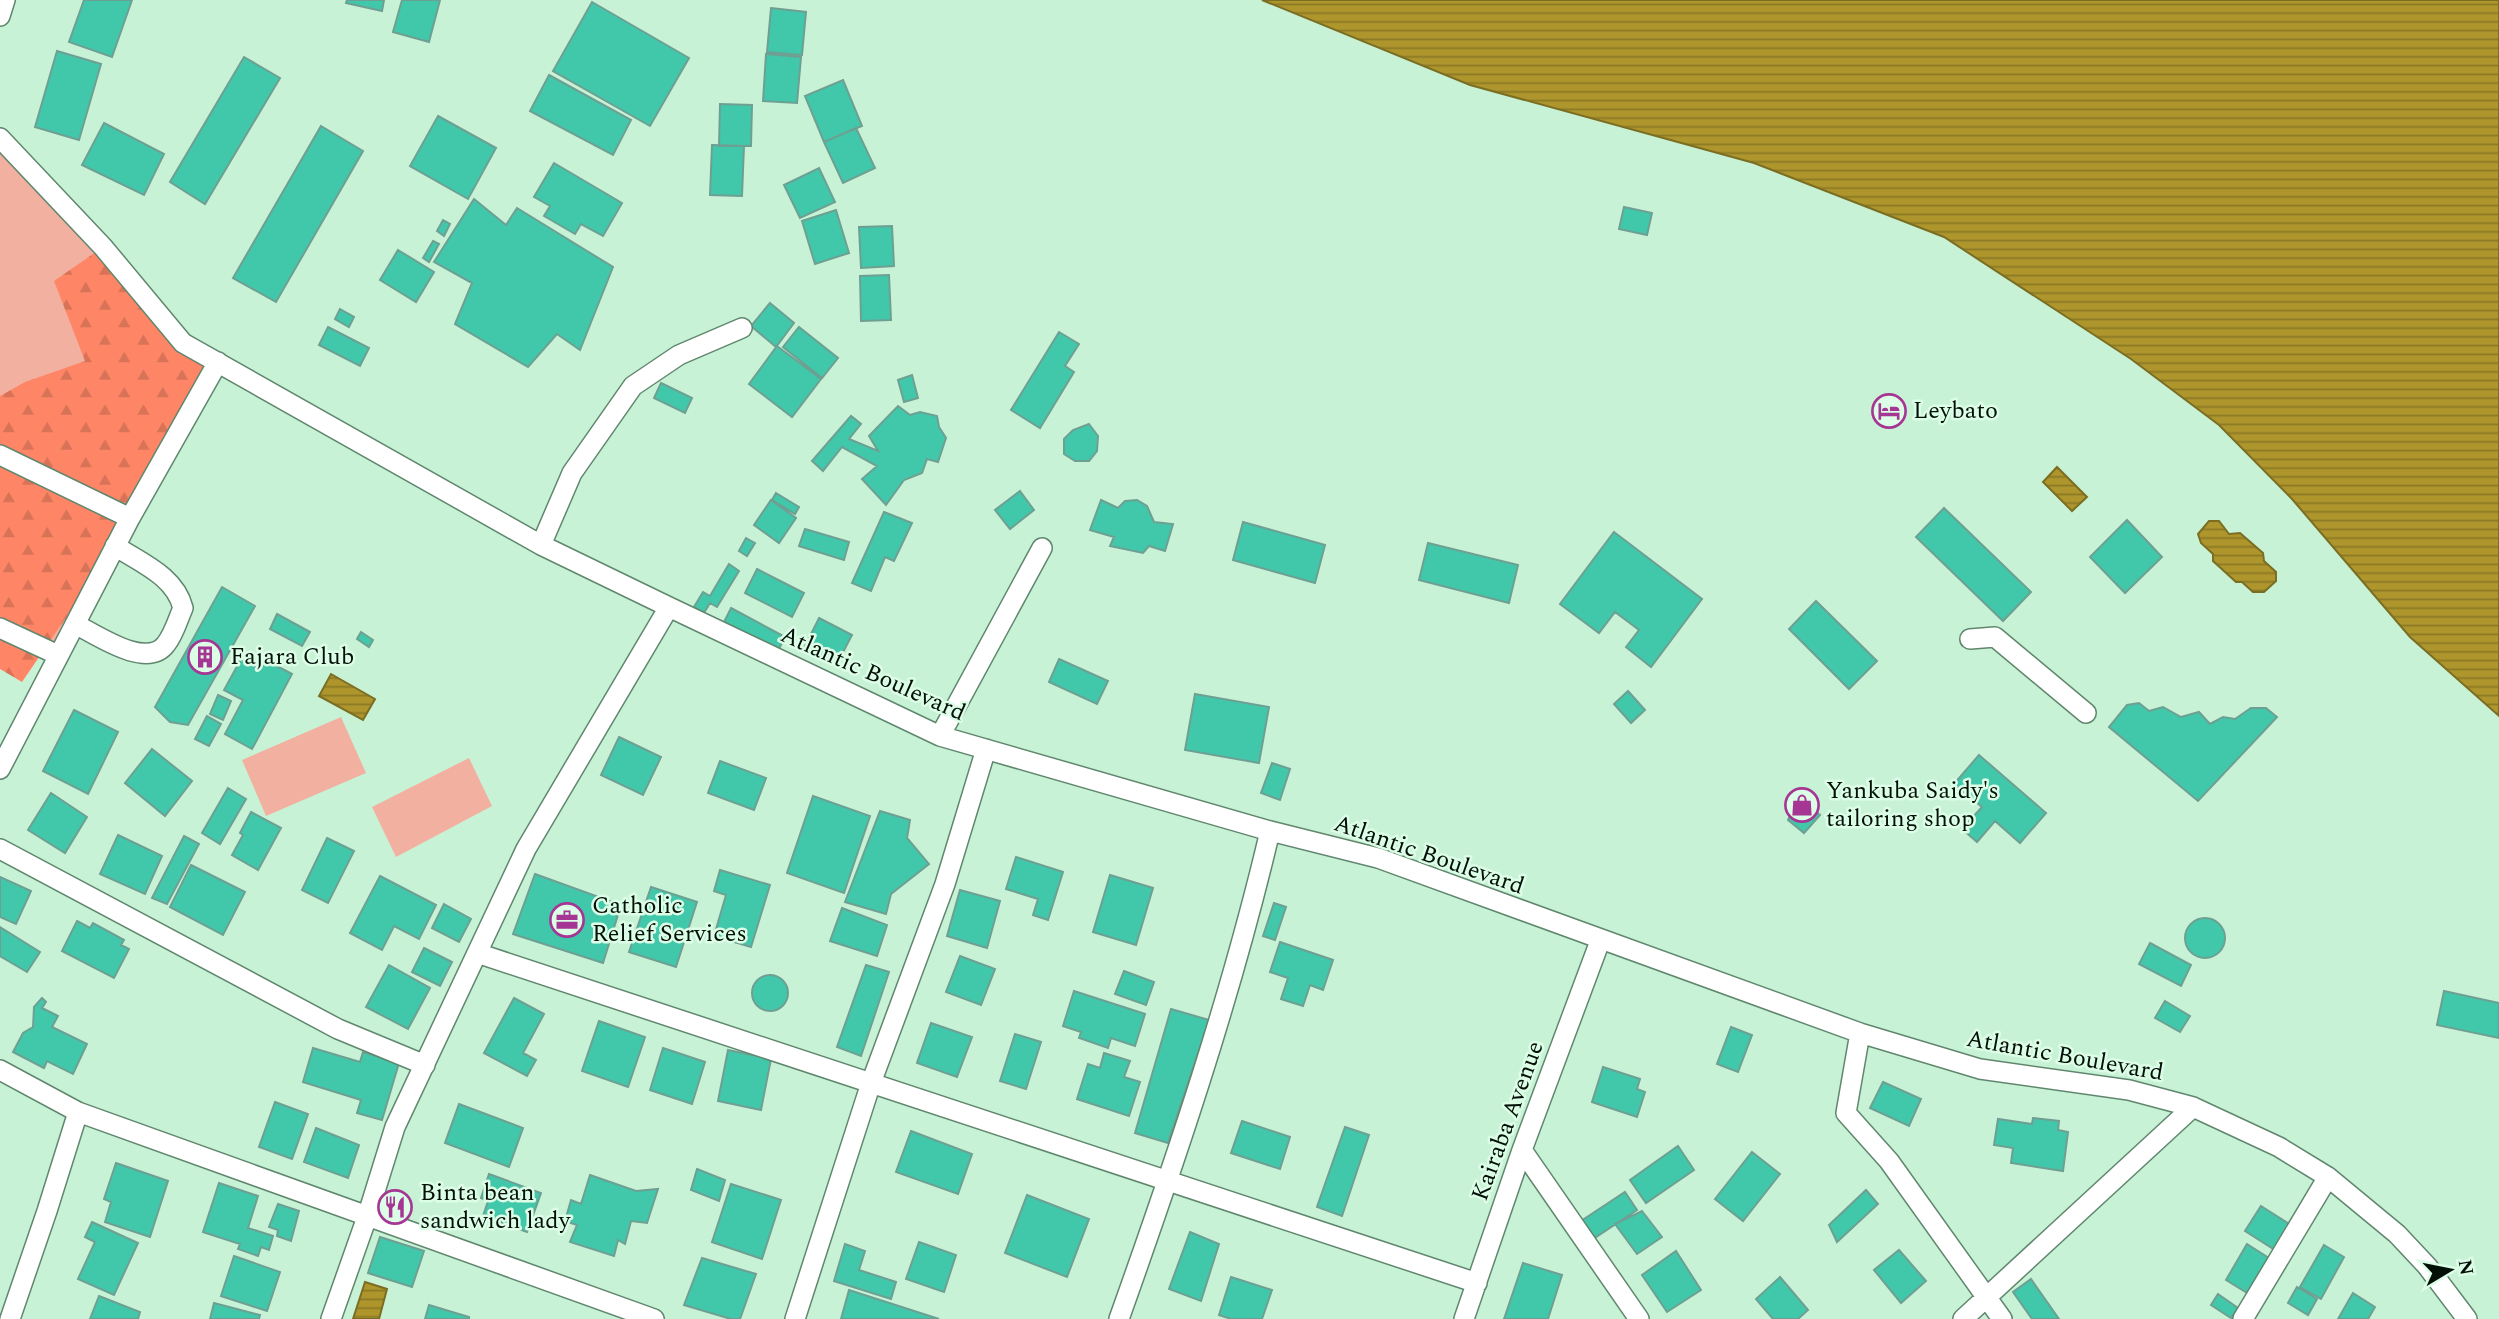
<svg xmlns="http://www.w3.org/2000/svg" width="2499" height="1319" font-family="Spectral,serif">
<defs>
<pattern id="forest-firs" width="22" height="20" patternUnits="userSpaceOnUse" patternTransform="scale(1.75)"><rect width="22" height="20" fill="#fe8666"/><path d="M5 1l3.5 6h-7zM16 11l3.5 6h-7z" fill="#d87357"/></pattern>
<pattern id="water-rules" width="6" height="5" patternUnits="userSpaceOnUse" patternTransform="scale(1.75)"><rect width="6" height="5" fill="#ae962d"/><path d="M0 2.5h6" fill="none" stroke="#8b7924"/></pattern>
</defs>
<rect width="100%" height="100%" fill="#c8f2d6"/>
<path fill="#f2b1a0" d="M 0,139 L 182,343 L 58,655 L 0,636 Z
M 341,717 L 366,773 L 266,816 L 242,760 Z
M 469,758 L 492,806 L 396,857 L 372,807 Z"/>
<path fill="url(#forest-firs)" d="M 103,247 L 182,343 L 218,362 L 115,546 L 22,682 L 0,669 L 0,396 L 25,382 L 85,361 L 54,281 Z"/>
<path fill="url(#water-rules)" stroke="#7b6e22" stroke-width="2" d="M 1262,0 L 2499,0 L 2499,716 L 2410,637 L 2292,499 L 2219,425 L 2131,359 L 1944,237 L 1754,163 L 1470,85 Z
M 2057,467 L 2087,497 L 2072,511 L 2043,482 Z
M 2209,521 L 2219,521 L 2229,534 L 2240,533 L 2263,553 L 2264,561 L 2276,572 L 2276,581 L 2264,592 L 2253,592 L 2242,582 L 2236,582 L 2213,561 L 2213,554 L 2201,543 L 2198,534 Z
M 331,674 L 375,699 L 363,720 L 319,696 Z
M 365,1282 L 387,1289 L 379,1319 L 353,1319 Z"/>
<path fill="#41c8ab" stroke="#6da092" stroke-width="2" d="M 84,0 L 132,0 L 112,57 L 69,42 Z
M 347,0 L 384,0 L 382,11 L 346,3 Z
M 402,0 L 440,0 L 429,42 L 393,32 Z
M 592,2 L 689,58 L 650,126 L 553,71 Z
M 771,8 L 806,12 L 802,55 L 767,52 Z
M 57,51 L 101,64 L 79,140 L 35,127 Z
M 766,54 L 801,57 L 797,103 L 763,101 Z
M 244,57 L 280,78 L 205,204 L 170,182 Z
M 549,75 L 631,120 L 613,155 L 530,111 Z
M 843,80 L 862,126 L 824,142 L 805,96 Z
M 720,104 L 752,105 L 751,146 L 719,146 Z
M 438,116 L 496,148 L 468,199 L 410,166 Z
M 104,123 L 164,154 L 144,195 L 82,165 Z
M 321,126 L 363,151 L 276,302 L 233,278 Z
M 856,128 L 875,168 L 843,183 L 824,142 Z
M 712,145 L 744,146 L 742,196 L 710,195 Z
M 554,163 L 622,203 L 603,236 L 581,224 L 575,234 L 544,216 L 550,206 L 534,197 Z
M 819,168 L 835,202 L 800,218 L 784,185 Z
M 474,199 L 506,225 L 517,208 L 613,267 L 580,350 L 557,334 L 528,367 L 455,324 L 472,283 L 434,262 Z
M 1624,207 L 1652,213 L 1647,235 L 1619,229 Z
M 836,210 L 849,253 L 815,264 L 802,221 Z
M 443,220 L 450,224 L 444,236 L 437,231 Z
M 892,226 L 894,266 L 861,268 L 859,227 Z
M 433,241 L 439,244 L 429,262 L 423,258 Z
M 398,250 L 434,272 L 416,302 L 380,280 Z
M 889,275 L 891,320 L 861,321 L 860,276 Z
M 770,303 L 794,323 L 776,347 L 751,326 Z
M 340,309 L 354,317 L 349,327 L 335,319 Z
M 328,327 L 369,348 L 360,366 L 319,345 Z
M 799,327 L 838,358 L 822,378 L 783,347 Z
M 1059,332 L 1079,344 L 1065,366 L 1074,372 L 1040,428 L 1011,410 Z
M 777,346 L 821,379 L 792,417 L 749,384 Z
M 912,375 L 918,398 L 904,402 L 898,380 Z
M 661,383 L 692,398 L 685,413 L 654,398 Z
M 898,406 L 910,415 L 920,412 L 937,416 L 939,427 L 946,438 L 938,462 L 927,459 L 922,473 L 904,480 L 886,505 L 862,479 L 877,466 L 842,447 L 823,471 L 812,461 L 851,416 L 861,424 L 849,439 L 878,451 L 869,436 Z
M 1089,424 L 1098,436 L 1097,451 L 1089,461 L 1075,461 L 1064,454 L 1064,439 L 1073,430 Z
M 1020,491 L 1034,510 L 1010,529 L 995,510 Z
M 776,493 L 799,507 L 795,514 L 772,500 Z
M 771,500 L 796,518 L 779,543 L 754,525 Z
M 1101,500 L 1118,508 L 1125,501 L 1137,500 L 1147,506 L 1154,522 L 1173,524 L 1165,551 L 1149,546 L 1143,553 L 1110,546 L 1114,537 L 1090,530 Z
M 1944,508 L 2031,592 L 2003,621 L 1916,537 Z
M 884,512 L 912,523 L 894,561 L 885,557 L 871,591 L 852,583 Z
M 2127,520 L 2162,557 L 2125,593 L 2090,557 Z
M 1243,522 L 1325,545 L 1315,583 L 1233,560 Z
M 805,529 L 849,542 L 844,560 L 799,546 Z
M 1614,532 L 1702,599 L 1651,667 L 1626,647 L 1639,630 L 1615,612 L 1599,633 L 1560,604 Z
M 746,538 L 755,543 L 747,556 L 739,551 Z
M 1428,543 L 1518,565 L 1509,603 L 1419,580 Z
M 729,564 L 739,571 L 717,607 L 710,603 L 704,613 L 694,607 L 703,592 L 710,596 Z
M 757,569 L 804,593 L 792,617 L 745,593 Z
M 222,587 L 255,606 L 188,725 L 170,722 L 155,707 Z
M 1816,601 L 1877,661 L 1849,689 L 1789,629 Z
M 731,608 L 785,637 L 778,651 L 724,622 Z
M 277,614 L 310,632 L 302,646 L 270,629 Z
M 819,618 L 852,635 L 837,664 L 804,648 Z
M 361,632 L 373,640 L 369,647 L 357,639 Z
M 241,659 L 259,669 L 264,659 L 292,674 L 252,749 L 225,734 L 243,700 L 224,690 Z
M 1059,659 L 1108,681 L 1097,704 L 1049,682 Z
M 1628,691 L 1645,710 L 1631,723 L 1614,704 Z
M 1195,694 L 1269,707 L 1259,763 L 1185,750 Z
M 218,695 L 231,701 L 223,720 L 210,714 Z
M 2139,703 L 2149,711 L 2163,707 L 2181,717 L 2199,712 L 2210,724 L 2223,717 L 2235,719 L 2251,708 L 2266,708 L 2277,717 L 2198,801 L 2109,727 L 2127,705 Z
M 74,710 L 118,732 L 88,794 L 43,771 Z
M 207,716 L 221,724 L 209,746 L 195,739 Z
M 619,737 L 661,757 L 643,795 L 601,775 Z
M 152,749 L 192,781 L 165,816 L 125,783 Z
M 1979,755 L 2046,813 L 2020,843 L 1995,821 L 1977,842 L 1962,829 L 1982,807 L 1954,784 Z
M 720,761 L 766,778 L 754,810 L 708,793 Z
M 1272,763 L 1290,769 L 1280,800 L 1261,793 Z
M 228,788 L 246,799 L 220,844 L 202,833 Z
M 51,793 L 87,817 L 65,853 L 28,830 Z
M 813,796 L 870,816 L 844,893 L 787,873 Z
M 1799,796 L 1820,815 L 1804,833 L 1788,820 Z
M 880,811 L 910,820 L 907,838 L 929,864 L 891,894 L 886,914 L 845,902 Z
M 251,812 L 281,828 L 258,870 L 232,855 L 243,835 L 240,833 Z
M 118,835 L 162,856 L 145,894 L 100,874 Z
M 184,836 L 199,844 L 167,904 L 152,898 Z
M 327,838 L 354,851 L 328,903 L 302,890 Z
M 1016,857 L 1063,872 L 1048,920 L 1033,915 L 1038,899 L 1006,889 Z
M 191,865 L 245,892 L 223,935 L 170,907 Z
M 720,870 L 770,885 L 751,947 L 714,936 L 726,895 L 714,891 Z
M 535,874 L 621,905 L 603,963 L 513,934 Z
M 1110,875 L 1153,888 L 1136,945 L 1093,932 Z
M 380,876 L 436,905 L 419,939 L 394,926 L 382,950 L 350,933 Z
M 0,877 L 31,891 L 16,924 L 0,917 Z
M 651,887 L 697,902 L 676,967 L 629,952 Z
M 960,890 L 1000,901 L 987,948 L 947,936 Z
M 1274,903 L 1286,907 L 1275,940 L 1263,936 Z
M 444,904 L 471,919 L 459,942 L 432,928 Z
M 842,908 L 887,925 L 877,956 L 830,941 Z
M2185 938a20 20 0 1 1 40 0a20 20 0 1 1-40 0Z
M 77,921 L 90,928 L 93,923 L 124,940 L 121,945 L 129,949 L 114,978 L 62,951 Z
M 0,927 L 40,952 L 27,972 L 0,956 Z
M 1280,942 L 1333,960 L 1323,990 L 1310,985 L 1303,1006 L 1281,999 L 1288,978 L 1270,972 Z
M 2150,943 L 2191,965 L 2181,986 L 2139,964 Z
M 424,948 L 452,962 L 440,986 L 412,972 Z
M 960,956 L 995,969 L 981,1005 L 946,992 Z
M 389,965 L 430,988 L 408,1029 L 366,1007 Z
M 866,965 L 889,972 L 861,1056 L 837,1047 Z
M 1124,971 L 1154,982 L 1146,1005 L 1115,994 Z
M752 993a18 18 0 1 1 36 0a18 18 0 1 1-36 0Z
M 1074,991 L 1145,1014 L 1135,1046 L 1111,1038 L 1108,1048 L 1079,1038 L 1081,1032 L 1063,1026 Z
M 2444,991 L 2499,1003 L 2499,1038 L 2437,1025 Z
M 42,998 L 46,1002 L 42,1008 L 58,1016 L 52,1027 L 87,1044 L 73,1074 L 47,1061 L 44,1068 L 13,1052 L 23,1033 L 33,1027 L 34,1007 Z
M 514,998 L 544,1014 L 523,1053 L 536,1060 L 527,1076 L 484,1053 Z
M 2165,1001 L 2190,1016 L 2180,1032 L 2155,1018 Z
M 1171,1009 L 1209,1020 L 1168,1143 L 1135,1133 Z
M 599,1021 L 645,1037 L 628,1087 L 582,1071 Z
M 931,1023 L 972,1037 L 957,1077 L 917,1063 Z
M 1731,1027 L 1752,1035 L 1738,1072 L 1717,1064 Z
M 1015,1034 L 1041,1042 L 1026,1089 L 1000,1081 Z
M 313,1048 L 360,1062 L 363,1052 L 399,1063 L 382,1120 L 357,1113 L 361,1100 L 303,1082 Z
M 663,1048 L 705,1062 L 692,1104 L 650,1090 Z
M 728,1050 L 771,1059 L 761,1110 L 718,1101 Z
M 1104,1053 L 1130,1061 L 1124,1077 L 1140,1082 L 1129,1116 L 1077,1099 L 1088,1064 L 1100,1068 Z
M 1603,1067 L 1640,1079 L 1637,1089 L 1645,1092 L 1637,1117 L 1592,1102 Z
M 1883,1082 L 1921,1099 L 1909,1126 L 1870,1108 Z
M 275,1102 L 308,1114 L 292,1159 L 259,1147 Z
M 459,1104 L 523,1128 L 509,1167 L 445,1143 Z
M 2033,1118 L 2059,1121 L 2058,1130 L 2068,1132 L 2063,1171 L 2011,1163 L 2013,1148 L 1994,1145 L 1998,1119 L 2032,1124 Z
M 1242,1121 L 1290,1137 L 1280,1169 L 1231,1153 Z
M 1345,1127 L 1369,1135 L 1342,1216 L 1317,1207 Z
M 316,1128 L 359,1145 L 348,1178 L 304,1162 Z
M 911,1131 L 972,1154 L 958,1194 L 896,1172 Z
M 1678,1146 L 1694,1170 L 1646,1203 L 1630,1180 Z
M 1752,1152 L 1780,1174 L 1743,1221 L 1715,1199 Z
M 116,1163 L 168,1181 L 150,1237 L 105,1222 L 111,1202 L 104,1199 Z
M 697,1169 L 725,1180 L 719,1201 L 691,1190 Z
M 489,1174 L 541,1193 L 527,1232 L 483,1216 L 488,1201 L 481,1198 Z
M 590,1175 L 636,1191 L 658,1189 L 647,1223 L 631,1221 L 625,1244 L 618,1240 L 614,1256 L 570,1242 L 577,1225 L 565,1221 L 571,1200 L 581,1204 Z
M 219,1183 L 258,1196 L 248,1228 L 273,1236 L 269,1250 L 261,1247 L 258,1256 L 238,1249 L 240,1244 L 203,1232 Z
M 731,1184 L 781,1200 L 762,1259 L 712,1242 Z
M 1866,1190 L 1878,1204 L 1837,1242 L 1829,1225 Z
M 1625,1192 L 1637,1210 L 1593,1239 L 1581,1221 Z
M 1027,1195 L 1089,1219 L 1067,1277 L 1005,1253 Z
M 278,1204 L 299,1211 L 291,1241 L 277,1236 L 278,1230 L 269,1227 Z
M 2261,1206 L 2302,1232 L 2286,1257 L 2245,1231 Z
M 1642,1211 L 1662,1237 L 1637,1254 L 1615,1224 Z
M 92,1222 L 138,1243 L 114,1295 L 78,1279 L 95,1242 L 85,1237 Z
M 1190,1232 L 1219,1244 L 1201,1301 L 1169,1289 Z
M 380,1237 L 424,1251 L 412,1287 L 368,1273 Z
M 919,1242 L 956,1255 L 944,1292 L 906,1279 Z
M 845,1244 L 865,1251 L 859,1270 L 896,1282 L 891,1299 L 834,1281 Z
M 2247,1244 L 2269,1258 L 2247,1293 L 2226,1280 Z
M 2324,1245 L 2344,1257 L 2321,1299 L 2300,1287 Z
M 1899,1250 L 1926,1281 L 1901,1303 L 1874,1270 Z
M 1676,1251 L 1701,1290 L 1667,1312 L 1642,1275 Z
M 234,1256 L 280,1272 L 267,1311 L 221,1296 Z
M 702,1258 L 756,1274 L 740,1319 L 731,1319 L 684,1305 Z
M 1523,1263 L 1562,1275 L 1548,1319 L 1504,1319 Z
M 1231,1277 L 1272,1290 L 1262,1319 L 1231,1319 L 1219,1315 Z
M 1780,1277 L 1808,1310 L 1798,1319 L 1773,1319 L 1756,1299 Z
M 2031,1279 L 2059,1319 L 2032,1319 L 2013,1292 Z
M 2297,1287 L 2317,1299 L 2308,1315 L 2288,1303 Z
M 849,1290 L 939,1319 L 841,1319 Z
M 2353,1293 L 2375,1307 L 2368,1319 L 2338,1319 Z
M 2218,1294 L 2238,1308 L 2231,1318 L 2211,1305 Z
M 99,1296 L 140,1312 L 138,1319 L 90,1319 Z
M 214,1303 L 260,1315 L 259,1319 L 210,1319 Z
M 429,1305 L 469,1317 L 469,1319 L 425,1319 Z"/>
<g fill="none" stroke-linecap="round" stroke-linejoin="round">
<g stroke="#60876e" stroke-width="22">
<path id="minor" d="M 0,16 L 5,0
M 0,138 L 103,247 L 183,343 L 541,545 L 669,607 L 940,736 L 1270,831 L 1378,858 L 1860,1033 L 1980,1069 L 2129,1090 L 2193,1107 L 2279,1147 L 2328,1177 L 2397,1234 L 2427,1266 L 2467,1319
M 0,455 L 130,518
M 541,545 L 572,473 L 633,386 L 679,355 L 742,328
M 75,624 C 97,635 147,670 166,644 C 174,634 178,619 183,608 C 175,576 141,563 115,546
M 0,628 L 58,655
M 1970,639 L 1995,637 L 2086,713
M 940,736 L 1042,548
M 0,769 L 130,518 L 218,362
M 0,849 L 338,1029 L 425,1065
M 477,953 L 1477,1283
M 1860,1033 L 1846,1113 L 1889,1161 L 2002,1319
M 0,1070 L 78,1112 L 654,1319
M 1522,1150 L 1639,1319
M 10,1319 L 47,1211 L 78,1112
M 331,1319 L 367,1217 L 395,1127 L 526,849 L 669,607
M 795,1319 L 871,1083 L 945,884 L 986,749
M 1119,1319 C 1176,1159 1231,997 1270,831
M 1464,1319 L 1522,1150 L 1600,941
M 1963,1319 L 2193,1107
M 2243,1319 L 2328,1177"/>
</g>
<use href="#minor" stroke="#fff" stroke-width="19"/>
</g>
<defs>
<g id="hotel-ring" transform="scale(1.75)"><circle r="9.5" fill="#dcfde6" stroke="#a63693" stroke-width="1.5"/><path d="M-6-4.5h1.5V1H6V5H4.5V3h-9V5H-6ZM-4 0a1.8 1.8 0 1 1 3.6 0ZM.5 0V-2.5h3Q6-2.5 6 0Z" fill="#a63693"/></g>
<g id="building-ring" transform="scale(1.75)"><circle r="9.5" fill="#dcfde6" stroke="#a63693" stroke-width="1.5"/><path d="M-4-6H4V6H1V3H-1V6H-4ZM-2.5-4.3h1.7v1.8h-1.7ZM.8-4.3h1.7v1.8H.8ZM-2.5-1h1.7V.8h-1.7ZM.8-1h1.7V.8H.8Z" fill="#a63693"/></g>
<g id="shop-ring" transform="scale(1.75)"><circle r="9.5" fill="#dcfde6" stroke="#a63693" stroke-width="1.5"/><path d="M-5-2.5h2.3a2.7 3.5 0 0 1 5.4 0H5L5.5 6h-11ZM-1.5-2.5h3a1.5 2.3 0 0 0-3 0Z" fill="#a63693"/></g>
<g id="office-ring" transform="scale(1.75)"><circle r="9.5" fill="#dcfde6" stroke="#a63693" stroke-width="1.5"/><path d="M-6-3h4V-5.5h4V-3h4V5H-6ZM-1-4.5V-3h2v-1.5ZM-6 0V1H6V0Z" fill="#a63693"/></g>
<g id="restaurant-ring" transform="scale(1.75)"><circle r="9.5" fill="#dcfde6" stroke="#a63693" stroke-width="1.5"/><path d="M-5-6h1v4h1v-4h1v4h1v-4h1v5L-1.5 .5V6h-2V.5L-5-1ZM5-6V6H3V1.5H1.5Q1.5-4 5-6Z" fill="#a63693"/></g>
</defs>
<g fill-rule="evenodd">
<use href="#hotel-ring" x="1889" y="411"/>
<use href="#building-ring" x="205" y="657"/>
<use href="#shop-ring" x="1802" y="805"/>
<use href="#office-ring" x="567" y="920"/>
<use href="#restaurant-ring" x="395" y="1207"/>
</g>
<g text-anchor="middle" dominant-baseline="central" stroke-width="5" stroke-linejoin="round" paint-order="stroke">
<g font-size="24" fill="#031008" stroke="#dcfde6" text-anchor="start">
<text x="1913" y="411">Leybato</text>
<text x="230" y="657">Fajara Club</text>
<text x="1826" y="791">Yankuba Saidy's<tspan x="1826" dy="28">tailoring shop</tspan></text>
<text x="592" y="906">Catholic<tspan x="592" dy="28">Relief Services</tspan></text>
<text x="420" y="1193">Binta bean<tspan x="420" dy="28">sandwich lady</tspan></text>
</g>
<g font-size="24" fill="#031008" stroke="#dcfde6">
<text transform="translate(873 674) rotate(24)">Atlantic Boulevard</text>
<text transform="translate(1429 855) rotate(19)">Atlantic Boulevard</text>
<text transform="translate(2065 1056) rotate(10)">Atlantic Boulevard</text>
<text transform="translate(1508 1121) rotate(-70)">Kairaba Avenue</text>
</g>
</g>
<g transform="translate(2450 1270) rotate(80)" stroke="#dcfde6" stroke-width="5" paint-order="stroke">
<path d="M0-5L12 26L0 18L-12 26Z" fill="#031008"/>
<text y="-10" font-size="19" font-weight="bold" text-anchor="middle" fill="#031008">N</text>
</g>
</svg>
